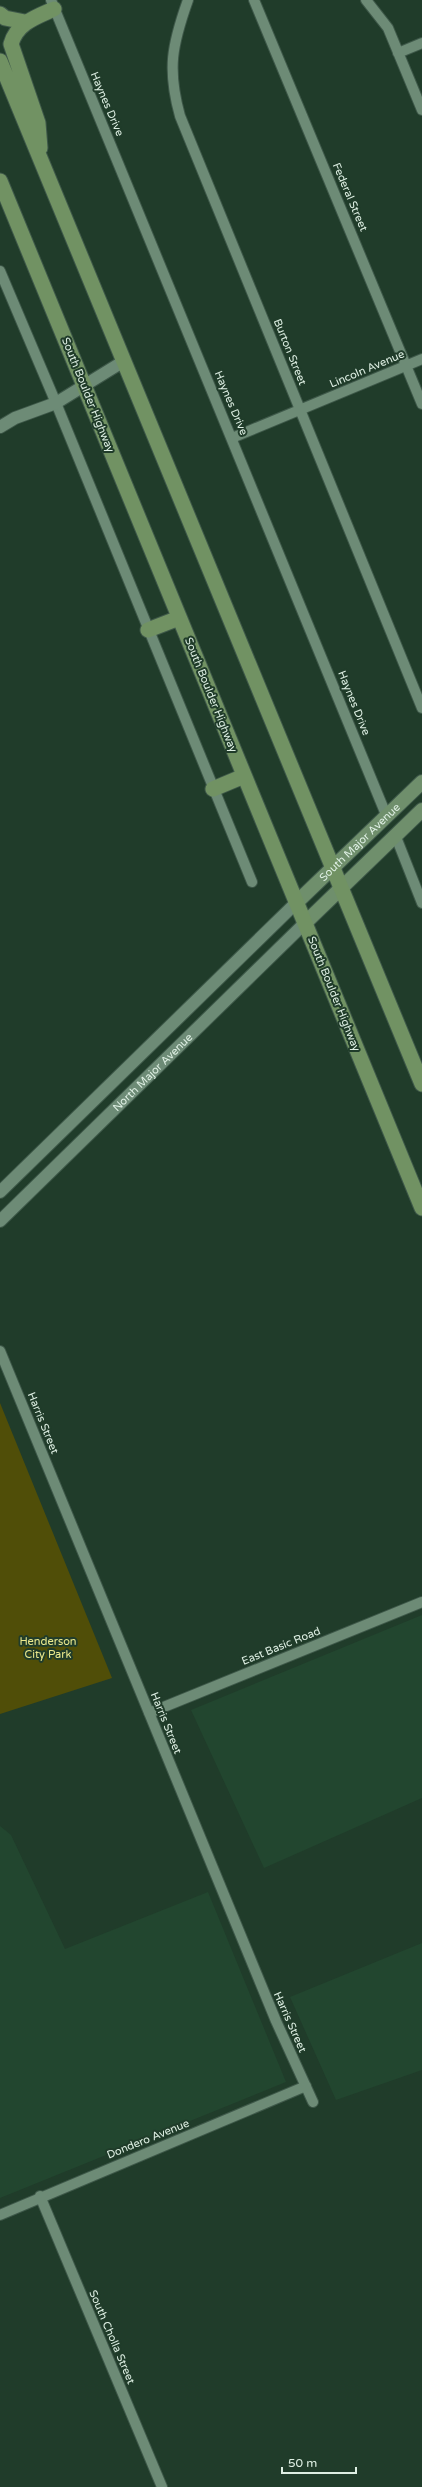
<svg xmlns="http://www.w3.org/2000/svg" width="422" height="2487" font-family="'Varela Round',sans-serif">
<rect width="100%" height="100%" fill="#203c2a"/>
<path fill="#22462f" d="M 422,1615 L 422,1798 L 264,1868 L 191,1710 Z
M 0,1826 L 11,1835 L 65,1949 L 208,1892 L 286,2082 L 0,2198 Z
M 422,1943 L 422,2070 L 336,2100 L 290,1997 Z"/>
<path fill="#504e08" d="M 0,1403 L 112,1678 L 0,1714 Z"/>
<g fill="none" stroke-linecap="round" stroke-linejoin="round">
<g stroke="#3e5849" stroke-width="12">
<path id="minor" d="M 51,0 L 387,817
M 188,0 C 172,45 167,69 180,116 L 422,708
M 254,0 L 422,404
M 366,0 L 388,28 L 422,110
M 398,53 L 422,43
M 0,271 L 56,403 L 252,882
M 232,438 L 422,359
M 396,837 L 422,903
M 0,1351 L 276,2021 L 313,2102
M 149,1713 L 422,1602
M 40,2196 L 162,2487
M 0,2215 L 306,2086"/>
</g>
<g stroke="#3e5849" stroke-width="14">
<g id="tertiary">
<path d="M 0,427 L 15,418 L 56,403 L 124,361"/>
<path d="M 0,1192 L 296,903"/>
<path id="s1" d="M 0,1221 L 305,923"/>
</g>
</g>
<g stroke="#3e5849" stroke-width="16">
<g id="secondary">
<path id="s2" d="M 296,903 L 422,782"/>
<path d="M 305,923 L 422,810"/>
</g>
</g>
<g stroke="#3e5849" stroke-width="17">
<path id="primary" d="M 0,14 L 5,18 L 25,22
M 0,61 L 422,1084
M 40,148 L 38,123 L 11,44 C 17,23 36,17 54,9
M 0,181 L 422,1208
M 148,630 L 179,618
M 213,789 L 244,776"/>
</g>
<use href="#minor" stroke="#6d8b76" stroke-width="10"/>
<use href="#tertiary" stroke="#6d8b76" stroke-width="12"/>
<use href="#secondary" stroke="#6f8f6c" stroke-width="14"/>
<use href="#primary" stroke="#719263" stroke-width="15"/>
</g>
<g text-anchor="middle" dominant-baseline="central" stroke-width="4" stroke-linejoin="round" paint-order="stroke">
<g font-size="11" fill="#deefe3" stroke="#203c2a">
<text transform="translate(107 104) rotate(67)">Haynes Drive</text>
<text transform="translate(350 197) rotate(67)">Federal Street</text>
<text transform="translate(290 352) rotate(68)">Burton Street</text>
<text transform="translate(367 369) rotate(-23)">Lincoln Avenue</text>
<text transform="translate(88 395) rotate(68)">South Boulder Highway</text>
<text transform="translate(231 403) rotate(67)">Haynes Drive</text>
<text transform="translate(211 695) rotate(68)">South Boulder Highway</text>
<text transform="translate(354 703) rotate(68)">Haynes Drive</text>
<text stroke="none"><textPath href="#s2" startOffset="88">South Major Avenue</textPath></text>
<text transform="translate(334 994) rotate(68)">South Boulder Highway</text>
<text stroke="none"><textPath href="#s1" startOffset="213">North Major Avenue</textPath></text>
<text transform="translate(43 1423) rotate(68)">Harris Street</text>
<text transform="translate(281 1646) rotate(-22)">East Basic Road</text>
<text transform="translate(166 1723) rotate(68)">Harris Street</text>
<text transform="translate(290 2022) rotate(66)">Harris Street</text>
<text transform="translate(148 2139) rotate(-22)">Dondero Avenue</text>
<text transform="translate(112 2337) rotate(67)">South Cholla Street</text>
</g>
<g font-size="11" fill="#ecea8d" stroke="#203c2a">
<text x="48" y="1641">Henderson<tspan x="48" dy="13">City Park</tspan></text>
</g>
</g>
<path d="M282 2467v6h74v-6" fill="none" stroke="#deefe3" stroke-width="2"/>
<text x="288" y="2467" font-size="12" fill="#deefe3" stroke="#203c2a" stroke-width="3" paint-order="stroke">50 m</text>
</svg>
